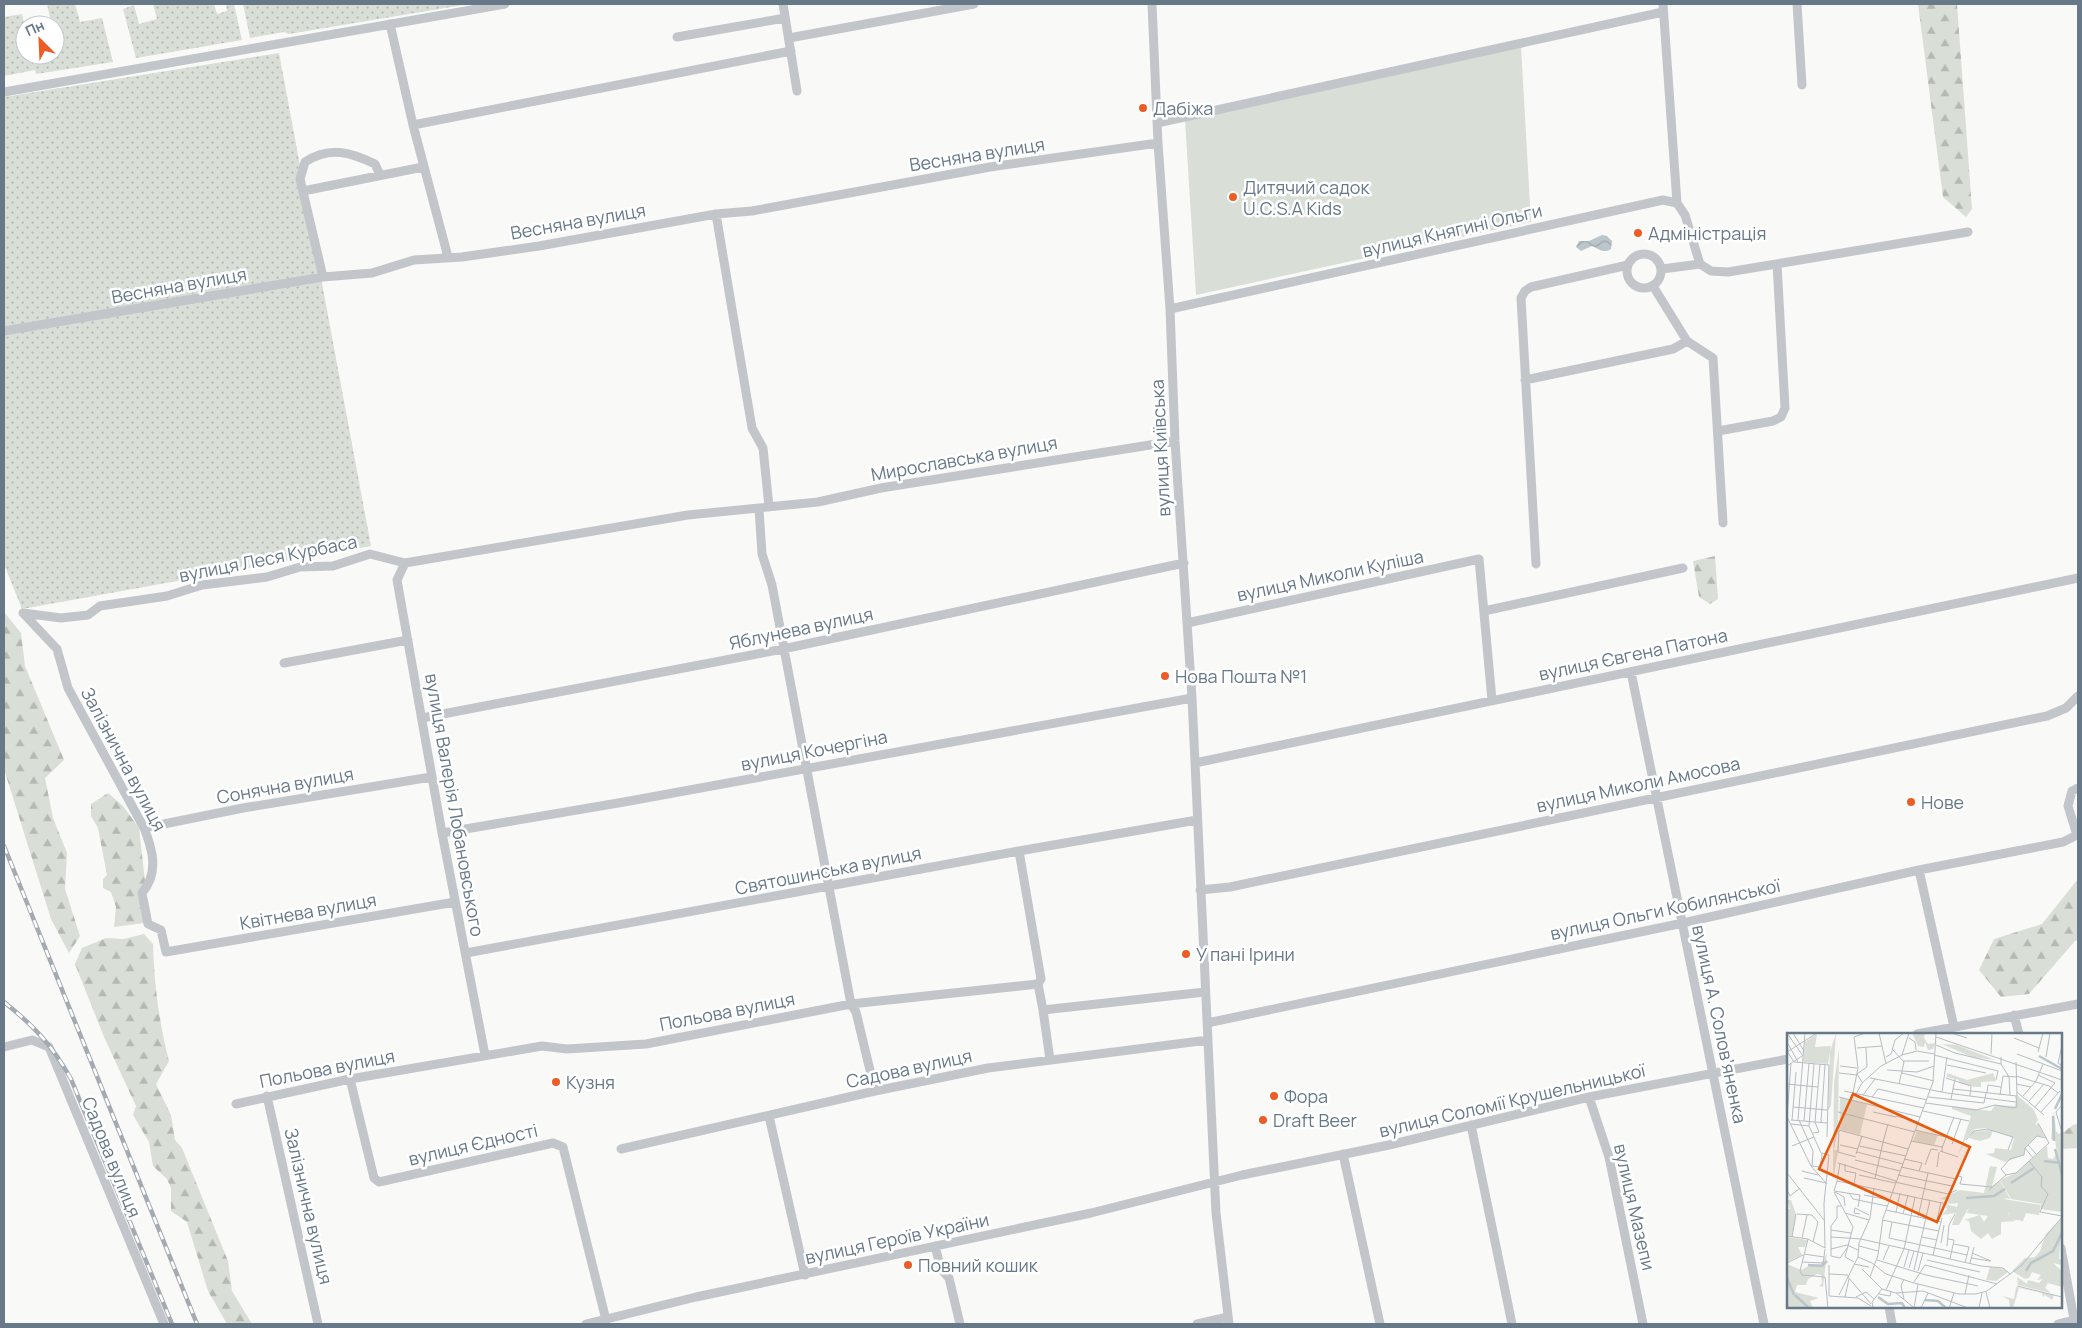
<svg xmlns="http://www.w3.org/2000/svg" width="2082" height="1328" font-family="Manrope,sans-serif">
<defs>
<pattern id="grass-dots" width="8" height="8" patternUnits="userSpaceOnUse" patternTransform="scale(1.25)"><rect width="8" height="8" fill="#d9ded6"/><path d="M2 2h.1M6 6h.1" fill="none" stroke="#b4b9b3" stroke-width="1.8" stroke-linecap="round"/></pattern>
<pattern id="forest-firs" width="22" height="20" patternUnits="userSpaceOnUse" patternTransform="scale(1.25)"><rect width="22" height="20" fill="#d9ded6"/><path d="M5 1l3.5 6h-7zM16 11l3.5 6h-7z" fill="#b4b9b3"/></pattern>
<pattern id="water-waves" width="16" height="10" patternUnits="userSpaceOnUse" patternTransform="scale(1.25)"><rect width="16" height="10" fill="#bbc6cb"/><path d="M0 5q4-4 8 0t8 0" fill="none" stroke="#9ca6ab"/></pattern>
</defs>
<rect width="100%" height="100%" fill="#f9f9f7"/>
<path fill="url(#grass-dots)" d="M 47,4 L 75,4 L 80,22 L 102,18 L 113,62 L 36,74 L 35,70 L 4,76 L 4,17 L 22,14 L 25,28 L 25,55 L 55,55 L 55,25 L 38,25 L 51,22 Z
M 153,4 L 214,4 L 217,14 L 227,11 L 226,4 L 234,4 L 242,40 L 136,58 L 123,9 L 134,5 L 139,24 L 157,19 Z
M 243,4 L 469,4 L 289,34 L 284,32 L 250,38 Z
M 279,53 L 371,546 L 22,609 L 4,564 L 4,97 Z"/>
<path fill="url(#forest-firs)" d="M 1918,4 L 1957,4 L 1972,209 L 1966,217 L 1943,197 Z
M 1715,556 L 1718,599 L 1710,604 L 1699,597 L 1693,561 Z
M 4,612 L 21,633 L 25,666 L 64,760 L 45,778 L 53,818 L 67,853 L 65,889 L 80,936 L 69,953 L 51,919 L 4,769 Z
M 108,793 L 123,806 L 139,828 L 149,916 L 144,923 L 114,927 L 116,907 L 111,892 L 103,888 L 103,879 L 107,875 L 98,828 L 91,816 L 91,804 Z
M 2078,879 L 2078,940 L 2075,941 L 2029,994 L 2001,997 L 1979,970 L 1994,939 L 2042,924 Z
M 144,934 L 153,944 C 154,984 159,1022 169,1061 L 156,1084 L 171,1115 L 175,1140 L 182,1148 L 228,1261 L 232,1291 L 252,1324 L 227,1324 L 208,1291 L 187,1222 L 171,1211 L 171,1188 L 167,1179 L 153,1166 L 149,1142 L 133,1115 L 136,1106 L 104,1037 L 75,964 L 82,948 L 106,938 L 124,939 Z
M 2078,1124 L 2078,1148 L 2061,1149 L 2061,1134 L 2073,1125 Z"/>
<path fill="#d9ded6" d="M 1521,47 L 1531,222 L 1196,295 L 1185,120 Z"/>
<path fill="url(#water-waves)" d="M 1602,235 L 1607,236 L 1612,241 L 1611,249 C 1603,254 1599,249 1592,246 L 1581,251 L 1576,247 L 1579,241 L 1589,241 Z"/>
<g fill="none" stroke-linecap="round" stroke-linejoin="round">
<path stroke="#c2c6cb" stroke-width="9" d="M 783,4 L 797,91
M 1152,4 L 1158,143 L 1170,309 L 1175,441 L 1192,698 L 1216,1213 L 1229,1324
M 1663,4 L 1677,203
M 1797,4 L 1802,85
M 390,24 L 413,125 L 448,257
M 677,37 L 785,18
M 789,38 L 974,4
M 4,92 L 505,4
M 1157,123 L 1663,12
M 413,125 L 791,51
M 303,191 L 423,167
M 716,214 L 752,428 L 763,448 L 769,507
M1627 271a17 17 0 1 1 34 0a17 17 0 1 1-34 0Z
M 1662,269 L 1700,264 L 1711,271 L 1728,272 L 1968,232
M 323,277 L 300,179 L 305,162 C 330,146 350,152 375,164 L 380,175
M 1653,286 L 1687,341 L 1713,358 L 1723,523
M 1170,309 L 1663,200 L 1677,203 L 1685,215 L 1700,264
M 4,331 L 323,277 L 372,273 L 414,260 L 462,257 L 539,246 L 716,214 L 752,211 L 990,167 L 1158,143
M 1525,380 L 1673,349 L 1687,341
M 1718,431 L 1773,421 L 1781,417 L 1785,408 L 1777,264
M 759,509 L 762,554 L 772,585 L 851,1004 L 856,1012 L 875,1091
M 405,563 L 397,580 L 442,833 L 485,1055
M 1536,564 L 1521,298 L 1525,291 L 1531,287 L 1628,265
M 1484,611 L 1683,568
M 23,613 L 61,618 L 88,615 L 100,606 L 167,596 L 202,585 L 267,577 L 300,567 L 333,566 L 370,554 L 405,563 L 688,515 L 818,502 L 881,488 L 1175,441
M 23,613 L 57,649 L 68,688 L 144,828 C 153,850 159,873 142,893 L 148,924 L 161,930 L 166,952 L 455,902
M 1187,623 L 1479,559 L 1492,700
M 284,663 L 408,640
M 1631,672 L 1764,1324
M 422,718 L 783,649 L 1184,563
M 1195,763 L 2078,578
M 144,828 L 243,808 L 431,777
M 442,833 L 624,802 L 1192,698
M 1019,851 L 1041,979 L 1038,984
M 1919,870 L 1954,1027
M 1200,890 L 1230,887 L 2047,716 L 2066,708 L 2078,696
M 466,953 L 1019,851 L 1197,820
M 1043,1010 L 1050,1060
M 2014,1015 L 2019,1034
M 1207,1023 L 1683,923 L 1919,870 L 2063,842 L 2077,835 L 2068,806 L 2072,791 L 2078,788
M 1917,1034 L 2078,1004
M 4,1047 L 32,1040 L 49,1047 L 164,1324
M 350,1079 L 374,1178 L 379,1182 L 553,1143 L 563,1147 L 606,1320
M 267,1096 L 318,1324
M 1589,1097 L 1609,1157 L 1643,1324
M 236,1104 L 350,1079 L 542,1046 L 567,1049 L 646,1044 L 851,1004 L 1038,984 L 1043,1010 L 1205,992
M 769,1116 L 805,1275
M 1471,1125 L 1512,1324
M 621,1149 L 875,1091 L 988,1068 L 1208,1040
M 1343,1154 L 1380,1324
M 935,1246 L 941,1269 L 949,1278 L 960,1324
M 2061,1248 L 2074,1319
M 1889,1307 L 1892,1324
M 586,1324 L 696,1297 L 1091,1213 L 1242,1175 L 1389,1145 L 1589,1097 L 1788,1059
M 1197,1324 L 1228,1317
M 2058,1324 L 2078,1319"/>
<g stroke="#a3aab1" stroke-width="4.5">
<path id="rail" d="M 4,846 L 197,1324
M 4,1002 C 34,1026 52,1045 71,1079 L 172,1324"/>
</g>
<use href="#rail" stroke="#fff" stroke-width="2.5" stroke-dasharray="8" stroke-linecap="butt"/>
</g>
<g fill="#ec5c24" stroke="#fff" stroke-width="2">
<circle cx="1143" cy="108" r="5"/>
<circle cx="1233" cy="197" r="5"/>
<circle cx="1638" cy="233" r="5"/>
<circle cx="1165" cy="676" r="5"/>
<circle cx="1911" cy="802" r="5"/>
<circle cx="1186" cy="954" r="5"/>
<circle cx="556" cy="1082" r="5"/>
<circle cx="1274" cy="1096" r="5"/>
<circle cx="1263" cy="1120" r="5"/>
<circle cx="908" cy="1265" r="5"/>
</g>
<g text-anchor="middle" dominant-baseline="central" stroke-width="5" stroke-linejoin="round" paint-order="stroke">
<g font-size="18" fill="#677889" stroke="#fff" text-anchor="start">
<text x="1153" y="108">Дабіжа</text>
<text x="1243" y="187">Дитячий садок<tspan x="1243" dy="21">U.C.S.A Kids</tspan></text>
<text x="1648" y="233">Адміністрація</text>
<text x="1175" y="676">Нова Пошта №1</text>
<text x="1921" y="802">Нове</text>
<text x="1196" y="954">У пані Ірини</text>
<text x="566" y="1082">Кузня</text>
<text x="1284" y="1096">Фора</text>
<text x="1273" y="1120">Draft Beer</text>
<text x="918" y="1265">Повний кошик</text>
</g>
<g font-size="18" fill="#677889" stroke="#fff">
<text transform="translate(977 154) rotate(-9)">Весняна вулиця</text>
<text transform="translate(578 221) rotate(-10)">Весняна вулиця</text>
<text transform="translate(1452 230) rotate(-13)">вулиця Княгині Ольги</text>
<text transform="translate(179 285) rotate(-10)">Весняна вулиця</text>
<text transform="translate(1160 448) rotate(-93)">вулиця Київська</text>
<text transform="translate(964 458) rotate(-10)">Мирославська вулиця</text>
<text transform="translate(268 558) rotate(-11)">вулиця Леся Курбаса</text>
<text transform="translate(1330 575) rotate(-12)">вулиця Миколи Куліша</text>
<text transform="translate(801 628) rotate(-12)">Яблунева вулиця</text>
<text transform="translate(1633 654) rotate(-12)">вулиця Євгена Патона</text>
<text transform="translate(814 750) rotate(-11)">вулиця Кочергіна</text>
<text transform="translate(124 759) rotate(62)">Залізнична вулиця</text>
<text transform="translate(1638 784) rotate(-12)">вулиця Миколи Амосова</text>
<text transform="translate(285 785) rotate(-10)">Сонячна вулиця</text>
<text transform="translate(455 805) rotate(80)">вулиця Валерія Лобановського</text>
<text transform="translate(828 870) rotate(-11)">Святошинська вулиця</text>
<text transform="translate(1665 909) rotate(-12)">вулиця Ольги Кобилянської</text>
<text transform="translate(308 911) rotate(-10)">Квітнева вулиця</text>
<text transform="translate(727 1011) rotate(-11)">Польова вулиця</text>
<text transform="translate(1720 1024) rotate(78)">вулиця А. Соловʼяненка</text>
<text transform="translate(327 1068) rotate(-11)">Польова вулиця</text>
<text transform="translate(909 1068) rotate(-12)">Садова вулиця</text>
<text transform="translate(1512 1100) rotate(-13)">вулиця Соломії Крушельницької</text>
<text transform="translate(473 1144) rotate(-13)">вулиця Єдності</text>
<text transform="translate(112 1157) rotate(68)">Садова вулиця</text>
<text transform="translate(309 1206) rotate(77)">Залізнична вулиця</text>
<text transform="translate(1635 1207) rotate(77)">вулиця Мазепи</text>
<text transform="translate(897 1238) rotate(-12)">вулиця Героїв України</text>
</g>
</g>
<g transform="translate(1787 1033)">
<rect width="275" height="275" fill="#f9f9f7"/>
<path d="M 125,0 L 138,0 L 137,5 L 141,11 L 148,10 L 146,16 L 141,17 L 138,9 L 137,14 L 131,13 ZM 155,11 L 170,12 L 208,27 L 185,24 ZM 53,64 L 80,71 L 73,102 L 52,96 Z" fill="#d9ded6"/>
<path d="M 49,0 L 44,73 L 41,77 L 43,19 ZM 52,16 L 51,98 L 47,117 L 50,117 L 51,109 L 51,119 L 46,147 L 47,50 ZM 160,40 L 180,47 L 206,40 L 209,48 L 194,49 L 194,54 L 189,54 L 172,50 L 172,47 L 160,44 ZM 230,62 L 247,77 L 251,87 L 248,92 L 251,91 L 258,104 L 250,103 L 238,114 L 237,122 L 218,129 L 199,121 L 207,120 L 208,115 L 224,117 L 227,105 L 199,95 L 188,96 L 178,107 L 171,123 L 184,83 L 165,76 L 165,73 L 204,78 L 208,72 L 228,73 ZM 267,78 L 269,98 L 272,101 L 275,99 L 275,105 L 271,104 L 275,106 L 275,183 L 274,179 L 254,176 L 254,171 L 224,166 L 213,147 L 229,140 L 260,113 L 261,125 L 266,126 L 270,120 L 268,107 L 264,106 ZM 200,97 L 206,98 L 203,105 L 193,108 L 182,105 L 186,99 ZM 203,133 L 210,134 L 205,153 L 213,148 L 223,166 L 217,165 L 228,177 L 221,180 L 223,185 L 229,188 L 214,189 L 214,201 L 205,206 L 201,200 L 194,206 L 184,198 L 182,188 L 177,187 L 193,182 L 197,189 L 201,183 L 180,180 L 182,174 L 172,192 L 165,192 L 169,180 L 155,182 L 160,176 L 158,171 L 170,174 L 171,170 L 161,171 L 161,167 L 153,166 L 173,157 L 197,160 ZM 0,167 L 4,167 L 9,181 L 5,203 L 0,202 L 0,176 L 3,176 ZM 275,185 L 272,226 L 275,227 L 275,232 L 266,230 L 275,238 L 275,254 L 261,250 L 258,255 L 264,260 L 231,252 L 230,244 L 240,251 L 241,247 L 252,250 L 256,246 L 250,247 L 254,242 L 245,239 L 242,245 L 238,246 L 225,238 L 238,225 L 248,224 L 253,218 L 259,201 ZM 0,204 L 20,207 L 18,214 L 11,214 L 15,222 L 0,229 ZM 40,220 L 36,254 L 32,253 L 35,250 L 34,242 L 30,241 L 21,246 L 19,252 L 10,252 L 8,259 L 32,265 L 23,268 L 26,275 L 0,275 L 0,231 L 14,237 L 25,231 L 34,231 ZM 229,254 L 267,262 L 265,267 L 258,262 L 256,264 L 255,260 L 232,255 L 226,275 L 223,275 L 222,267 L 215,263 L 227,266 Z" fill="#d9ded6"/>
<path d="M 216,166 L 254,172 L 252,182 L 239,180 L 236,188 L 223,186 L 221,178 L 228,177 ZM 203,234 L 216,236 L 221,239 L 209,248 L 199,247 Z" fill="#d9ded6"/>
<path d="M 30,1 L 28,14 L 44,13 L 41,31 L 16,29 L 18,9 Z" fill="#d9ded6"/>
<path d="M 130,98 L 151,102 L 147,112 L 126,108 Z" fill="#d9ded6"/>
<path fill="none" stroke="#bbc6cb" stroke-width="2.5" d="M 252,23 L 275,36M 268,76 L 275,61M 266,83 L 267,108M 268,116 L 275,141M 257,128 L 273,130M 224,150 L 247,135M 179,165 L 207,163 L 218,156M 21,232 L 35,233 L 40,228M 239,238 L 244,230 L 266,218 L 275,200M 0,245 L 7,262M 8,262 L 22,275M 91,264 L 101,271 L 115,270 L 118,275M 138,267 L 151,268 L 159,275"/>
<path fill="none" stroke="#b6bdc4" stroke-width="1" d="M 0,0 L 16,23M 6,0 L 17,18M 92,0 L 99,31M 164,0 L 180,5M 149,4 L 275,47M 122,5 L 128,9 L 129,17M 227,5 L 252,15M 0,9 L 11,29M 149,12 L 168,20 L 214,31M 275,13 L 271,30 L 275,33M 70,15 L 95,13M 106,17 L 117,29 L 112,51M 0,18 L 7,29 L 42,32 L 40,104M 0,19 L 30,0M 251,19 L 256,0M 204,21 L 205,0M 230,21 L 275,38M 115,22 L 130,18 L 147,21M 147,22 L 211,38 L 209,47M 99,24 L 104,21 L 108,7 L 117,0M 214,24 L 214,31 L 222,44M 259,24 L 263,0M 116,28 L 142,28M 160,32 L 199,40M 0,33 L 15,23M 53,33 L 70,35M 100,37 L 130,39 L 147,33M 52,40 L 70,42M 115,40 L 147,48M 229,43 L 262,53 L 271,60M 222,44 L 223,62M 83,45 L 160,60 L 198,65 L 199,60M 159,45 L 184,53 L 183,63M 75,49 L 70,41 L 80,34 L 79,15M 0,51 L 31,54M 229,51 L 244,54M 166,56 L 230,63 L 229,29M 57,58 L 137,75M 155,59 L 160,24M 230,59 L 257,82M 66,60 L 71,35 L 67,4 L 78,0M 200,60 L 201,52 L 214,54M 69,61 L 75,50 L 94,33 L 115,22 L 122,0M 76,62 L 88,46M 213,62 L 216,43 L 229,44M 236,63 L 249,48 L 256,31M 52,64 L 133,84M 85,64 L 91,56 L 140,67M 141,64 L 197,70 L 198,65 L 229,69M 164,66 L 168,46M 242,68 L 257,51M 139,70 L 189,77 L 208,72 L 226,75 L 230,74 L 229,63M 6,74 L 40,77M 248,74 L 268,50 L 251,42M 136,78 L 182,88M 51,79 L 128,99M 86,79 L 109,84M 254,79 L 273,58M 109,83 L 131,89M 0,84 L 24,133 L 40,151M 0,84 L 4,30M 4,87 L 40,90M 5,87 L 9,39M 11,87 L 18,0M 12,87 L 26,118 L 25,133M 17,88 L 22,30M 34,89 L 38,32M 4,91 L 22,93M 274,96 L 269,79 L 275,72M 128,97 L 159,104M 26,100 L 32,99 L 28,89 L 33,31M 179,107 L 187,98 L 200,96 L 226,104 L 221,117M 124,108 L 155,114 L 155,119M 96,109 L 101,91M 165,111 L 174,86M 53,112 L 71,116M 241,112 L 238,115 L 246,125M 5,113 L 27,104M 72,113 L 119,123M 155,115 L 167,84M 153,118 L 171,124M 70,119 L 116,131M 35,120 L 42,122 L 37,170 L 38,215M 69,121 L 75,103M 250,122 L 241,112 L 250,103 L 259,105M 69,124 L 51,119 L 52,97 L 121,116M 117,126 L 135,130 L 132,138M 68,127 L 113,138M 242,128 L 255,144 L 254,153 L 261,161 L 253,179 L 275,183M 51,130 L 109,148M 58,131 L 58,138 L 69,140 L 67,151M 138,132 L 144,116 L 151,117M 24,133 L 33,134 L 35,122 L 22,93 L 27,31M 114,134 L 169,146M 150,134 L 152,119M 15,138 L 31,142M 0,140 L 37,187M 72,142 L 108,150M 111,142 L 165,153 L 171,143 L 175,144 L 173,151 L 205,154M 219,142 L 214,136 L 223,126 L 237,122 L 238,115M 17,145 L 39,150M 88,145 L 96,109M 50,148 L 53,130M 108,149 L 161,161 L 170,157M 0,157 L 3,163 L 13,155M 202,157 L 219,142 L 229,140 L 262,110 L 251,90M 47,158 L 50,148 L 160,171M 47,158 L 73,162 L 71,174M 47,159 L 66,194 L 58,224 L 67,229M 48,159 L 57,164 L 58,173M 62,160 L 66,166 L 100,173M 77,162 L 102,167M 54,173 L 50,173 L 50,185 L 44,193 L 44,223 L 53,225 L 60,215M 99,177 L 154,189M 109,179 L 113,160M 58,180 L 82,187M 10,181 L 25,182 L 31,189M 73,181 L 67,180 L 68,175 L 82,182M 116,181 L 121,162M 131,184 L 141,140M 95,187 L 152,198M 150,187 L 154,169M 105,189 L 102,205 L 180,222M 44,197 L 64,200M 0,203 L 21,206 L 38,215M 5,204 L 9,181M 44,204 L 74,206 L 194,233 L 216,235 L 223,241M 135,204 L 150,207M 15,205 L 20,182M 21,206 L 13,238 L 15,242 L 38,244 L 41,275M 161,206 L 167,207 L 163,226M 26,209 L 31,189M 154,210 L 157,192M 167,211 L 182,214M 72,213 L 91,218M 160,213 L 162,192 L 168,181M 44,216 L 60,212 L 71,217M 185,220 L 204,228M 17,221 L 37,224 L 38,216M 146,222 L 155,185M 71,224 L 85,230 L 99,241 L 127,250 L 172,261 L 189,261 L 200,258 L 234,233 L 275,184M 184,225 L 203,228M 90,227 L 139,242 L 191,253M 96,227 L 102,213M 140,227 L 193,239M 15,229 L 36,230 L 37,224M 0,230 L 16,222M 178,230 L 182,214M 183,230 L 187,214M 67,231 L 82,234M 42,232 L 42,263 L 71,265 L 84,273M 138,232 L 210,251M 117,234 L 122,217M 122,235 L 127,218M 75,236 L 95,256 L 109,260 L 136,258 L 181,275M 127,237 L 143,167M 131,238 L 136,220M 42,241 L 61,242M 61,244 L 84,271M 83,244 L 91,222 L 96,185 L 146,49 L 149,0M 127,249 L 138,232M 230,253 L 275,264M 99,257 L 117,216 L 128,164M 199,259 L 203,275M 109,260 L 126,274M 92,261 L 103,263 L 104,259M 178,261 L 182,242M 52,262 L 71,224 L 72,210 L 83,185 L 87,155M 58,264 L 62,246M 69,264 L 79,259 L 87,266M 117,266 L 114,253 L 117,246M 86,275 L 85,269 L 95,256M 127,275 L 131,251M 134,275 L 141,260M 162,275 L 167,260M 192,275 L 195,260"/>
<path fill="#e8590c" fill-opacity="0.15" stroke="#e8590c" stroke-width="2.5" d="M 66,61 L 183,114 L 150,189 L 32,136 Z"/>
<rect width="275" height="275" fill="none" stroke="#677889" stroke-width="2.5"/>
</g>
<rect width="2082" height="1328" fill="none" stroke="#677889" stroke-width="10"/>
<g transform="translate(40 40) rotate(336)"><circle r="24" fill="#ffffff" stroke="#c2c9d0"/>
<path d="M0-4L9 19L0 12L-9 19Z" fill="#ec5c24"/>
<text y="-8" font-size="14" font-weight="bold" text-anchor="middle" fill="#677889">Пн</text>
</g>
</svg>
